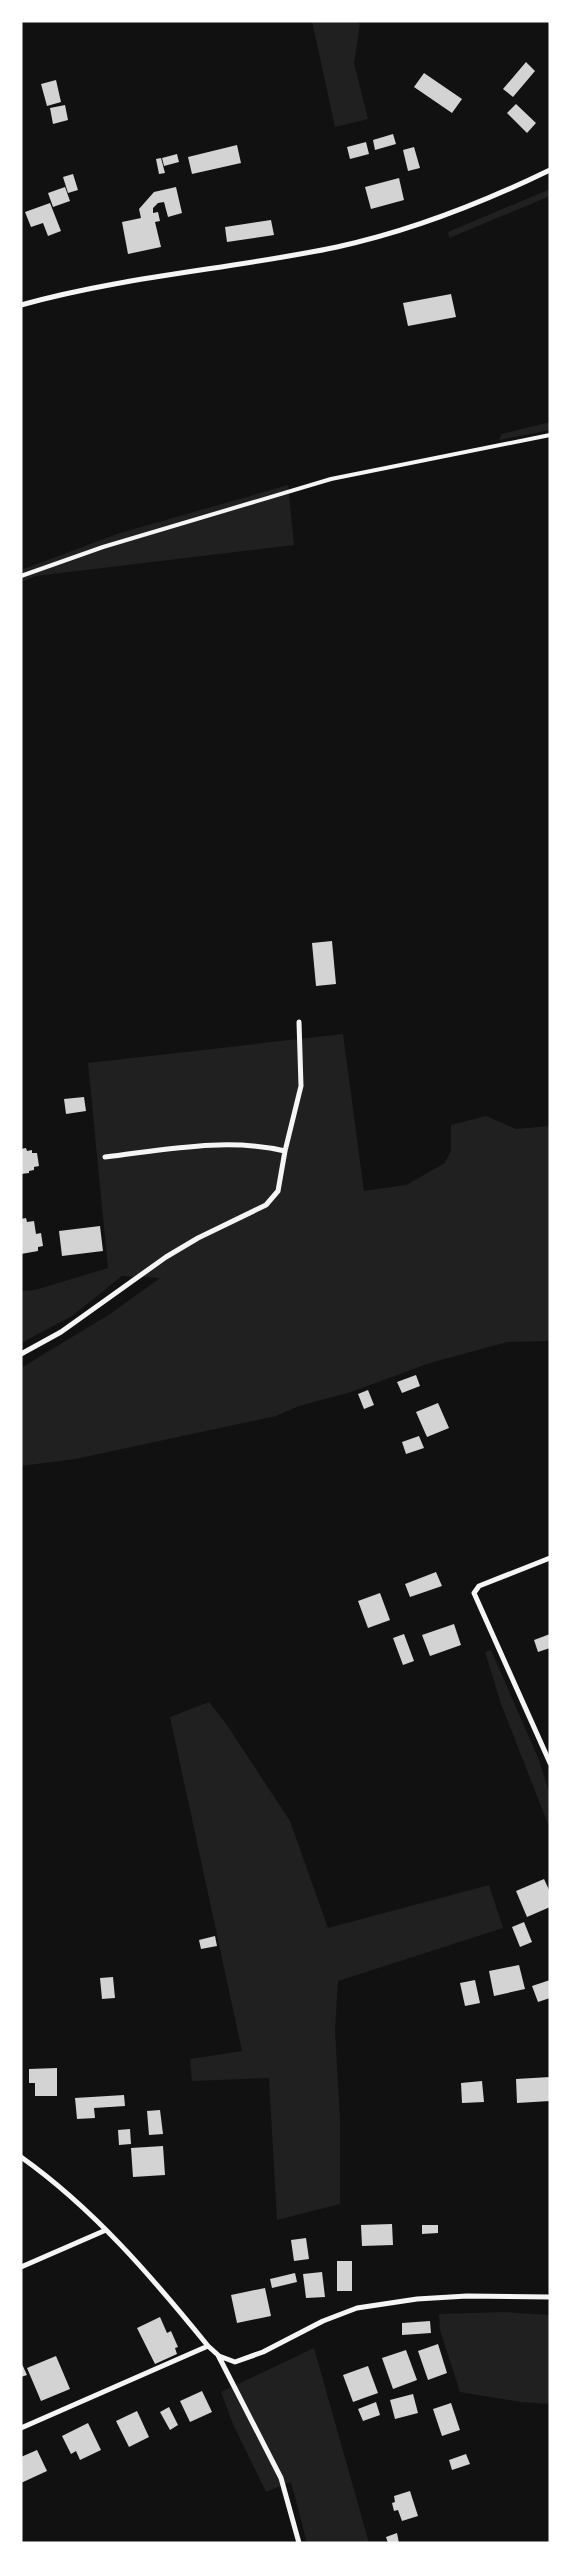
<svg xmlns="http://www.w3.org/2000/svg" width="571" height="2564" font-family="'Nunito Sans',sans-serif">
<rect width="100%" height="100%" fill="#111"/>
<path fill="#202020" d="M 312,21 L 356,21 L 360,24 L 354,63 L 368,119 L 335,127 Z
M 550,189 L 550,196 L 449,238 L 448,232 Z
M 550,422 L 550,430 L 499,440 L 502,434 Z
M 288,485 L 294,545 L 36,576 L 21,582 L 21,570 L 120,533 Z
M 343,1034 L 364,1191 L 406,1185 L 445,1163 L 451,1150 L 451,1125 L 486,1116 L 516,1129 L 550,1126 L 550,1341 L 507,1342 L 430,1363 L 351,1392 L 299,1406 L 276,1416 L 75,1459 L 21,1466 L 21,1368 L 110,1314 L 160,1278 L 122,1276 L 72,1316 L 21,1343 L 21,1291 L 35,1290 L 108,1268 L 88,1063 Z
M 491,1650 L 539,1760 L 550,1795 L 550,1829 L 501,1704 L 485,1652 Z
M 209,1702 L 227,1725 L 290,1821 L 328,1928 L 489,1885 L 503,1928 L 338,1981 L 335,2031 L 340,2118 L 340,2204 L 277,2220 L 269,2078 L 192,2081 L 190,2059 L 242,2051 L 170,1717 Z
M 504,2312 L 550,2315 L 550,2404 L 521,2402 L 460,2392 L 440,2330 L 439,2314 Z
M 314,2348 L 369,2543 L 307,2543 L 291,2482 L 266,2492 L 233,2424 L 221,2392 Z"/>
<path fill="#d3d3d3" d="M 526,62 L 535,71 L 513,97 L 503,89 Z
M 424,73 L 462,99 L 452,113 L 414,87 Z
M 56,80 L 61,102 L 47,106 L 41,84 Z
M 516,104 L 536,123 L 527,133 L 507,113 Z
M 65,105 L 68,120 L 53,124 L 50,108 Z
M 393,134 L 396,144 L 375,150 L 373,140 Z
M 366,142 L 369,154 L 350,159 L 347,147 Z
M 237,145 L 241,163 L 192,174 L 188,157 Z
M 414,147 L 420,168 L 408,171 L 403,150 Z
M 177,154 L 179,162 L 164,166 L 162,158 Z
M 161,158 L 165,173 L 159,174 L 156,159 Z
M 73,174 L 78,190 L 68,193 L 63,177 Z
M 399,178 L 404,200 L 371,209 L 365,187 Z
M 65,187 L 70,201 L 53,207 L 48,193 Z
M 176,187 L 182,213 L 168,217 L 164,202 L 158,203 L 153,208 L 153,213 L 158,212 L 160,221 L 155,222 L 161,247 L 128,254 L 122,222 L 141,218 L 139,209 L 154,192 Z
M 50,203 L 61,231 L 48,236 L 43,223 L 31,227 L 25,212 Z
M 271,220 L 274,235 L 227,242 L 225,227 Z
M 451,294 L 456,317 L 408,326 L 403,303 Z
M 332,941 L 336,984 L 316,986 L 312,943 Z
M 84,1097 L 86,1111 L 66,1114 L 64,1099 Z
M 26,1148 L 27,1151 L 32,1150 L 32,1153 L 37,1153 L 39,1166 L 34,1167 L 34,1170 L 29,1171 L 29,1173 L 21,1174 L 21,1149 Z
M 26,1218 L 27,1222 L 34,1221 L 36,1234 L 41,1233 L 43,1246 L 38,1247 L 38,1251 L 21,1254 L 21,1219 Z
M 100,1226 L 103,1251 L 62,1256 L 59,1231 Z
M 416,1375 L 420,1386 L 402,1393 L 397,1382 Z
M 368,1390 L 374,1405 L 364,1409 L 358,1394 Z
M 438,1403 L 449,1428 L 427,1437 L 416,1412 Z
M 419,1436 L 424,1448 L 406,1454 L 402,1442 Z
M 436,1572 L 442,1586 L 410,1597 L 405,1584 Z
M 380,1593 L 390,1620 L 368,1628 L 358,1601 Z
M 454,1624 L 461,1645 L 430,1656 L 422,1635 Z
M 404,1634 L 414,1661 L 403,1665 L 393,1638 Z
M 550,1634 L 550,1648 L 538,1652 L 534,1640 Z
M 544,1879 L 550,1892 L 550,1907 L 527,1917 L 516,1891 Z
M 524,1922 L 532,1942 L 520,1947 L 512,1927 Z
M 215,1936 L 217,1946 L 201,1949 L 199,1940 Z
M 519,1965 L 525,1989 L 494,1996 L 489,1971 Z
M 113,1977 L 115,1998 L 102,1999 L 100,1978 Z
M 475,1980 L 480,2003 L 465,2006 L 460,1983 Z
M 550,1980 L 550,1998 L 538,2002 L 532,1986 Z
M 57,2068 L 57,2096 L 35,2096 L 35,2083 L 29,2083 L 29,2069 Z
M 550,2077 L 550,2101 L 517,2103 L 516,2079 Z
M 482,2081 L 484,2102 L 462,2103 L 461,2083 Z
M 124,2095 L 125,2106 L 94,2108 L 95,2118 L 77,2119 L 75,2098 Z
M 160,2110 L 163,2134 L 149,2135 L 147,2111 Z
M 130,2129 L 131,2144 L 119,2145 L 118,2130 Z
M 163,2146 L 165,2175 L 133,2177 L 131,2148 Z
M 392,2224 L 393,2245 L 362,2246 L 361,2225 Z
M 422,2225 L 438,2225 L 438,2233 L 422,2234 Z
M 306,2238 L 309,2259 L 294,2261 L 291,2240 Z
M 337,2261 L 352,2261 L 352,2291 L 337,2291 Z
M 322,2272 L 325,2297 L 306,2298 L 303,2274 Z
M 295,2273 L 297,2282 L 272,2288 L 270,2279 Z
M 265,2288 L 271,2316 L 237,2323 L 231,2295 Z
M 160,2317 L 167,2333 L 171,2331 L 178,2347 L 175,2348 L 177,2354 L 155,2364 L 137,2328 Z
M 430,2321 L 431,2333 L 402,2335 L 402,2323 Z
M 438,2344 L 447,2373 L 428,2380 L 418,2351 Z
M 406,2350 L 417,2380 L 393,2389 L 382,2358 Z
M 56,2356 L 70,2389 L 41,2401 L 27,2368 Z
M 21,2362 L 27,2375 L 21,2377 Z
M 368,2366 L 378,2393 L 353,2402 L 343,2375 Z
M 202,2391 L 212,2412 L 190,2422 L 180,2401 Z
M 413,2394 L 418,2413 L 395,2419 L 390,2400 Z
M 376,2402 L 380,2415 L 363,2421 L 358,2409 Z
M 451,2403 L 460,2430 L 442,2436 L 433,2409 Z
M 169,2407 L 178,2425 L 170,2430 L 160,2412 Z
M 137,2411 L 149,2437 L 129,2447 L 116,2421 Z
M 88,2423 L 101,2450 L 80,2460 L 76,2451 L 71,2454 L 62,2436 Z
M 37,2450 L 47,2471 L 21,2483 L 21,2457 Z
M 466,2454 L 470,2464 L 452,2470 L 449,2460 Z
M 410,2491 L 418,2516 L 402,2521 L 398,2510 L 394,2511 L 392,2503 L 395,2502 L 394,2496 Z
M 397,2533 L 399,2543 L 388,2543 L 386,2537 Z"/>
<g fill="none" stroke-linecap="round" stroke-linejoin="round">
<path stroke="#f5f5f5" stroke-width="4" d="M 21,576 L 103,547 L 331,479 L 550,435"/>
<path stroke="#f5f5f5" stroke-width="5" d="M 21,305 C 125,276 232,269 337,247 C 411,231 482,203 550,170
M 285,1151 L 301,1086 L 299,1022
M 21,1354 L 61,1332 L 166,1257 L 198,1238 L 266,1205 L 278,1191 L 285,1151 C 227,1137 164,1150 105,1157
M 550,1558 L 479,1586 L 474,1593 L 550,1763
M 21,2157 C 94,2209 152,2277 208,2346 L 218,2355 L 281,2478 L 299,2543
M 21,2267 L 106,2230
M 219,2356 L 235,2362 L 263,2352 L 323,2321 L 357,2308 L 417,2299 L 467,2296 L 550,2297
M 21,2428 L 208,2346"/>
</g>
<rect width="571" height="2564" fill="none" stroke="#ffffff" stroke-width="45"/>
</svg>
